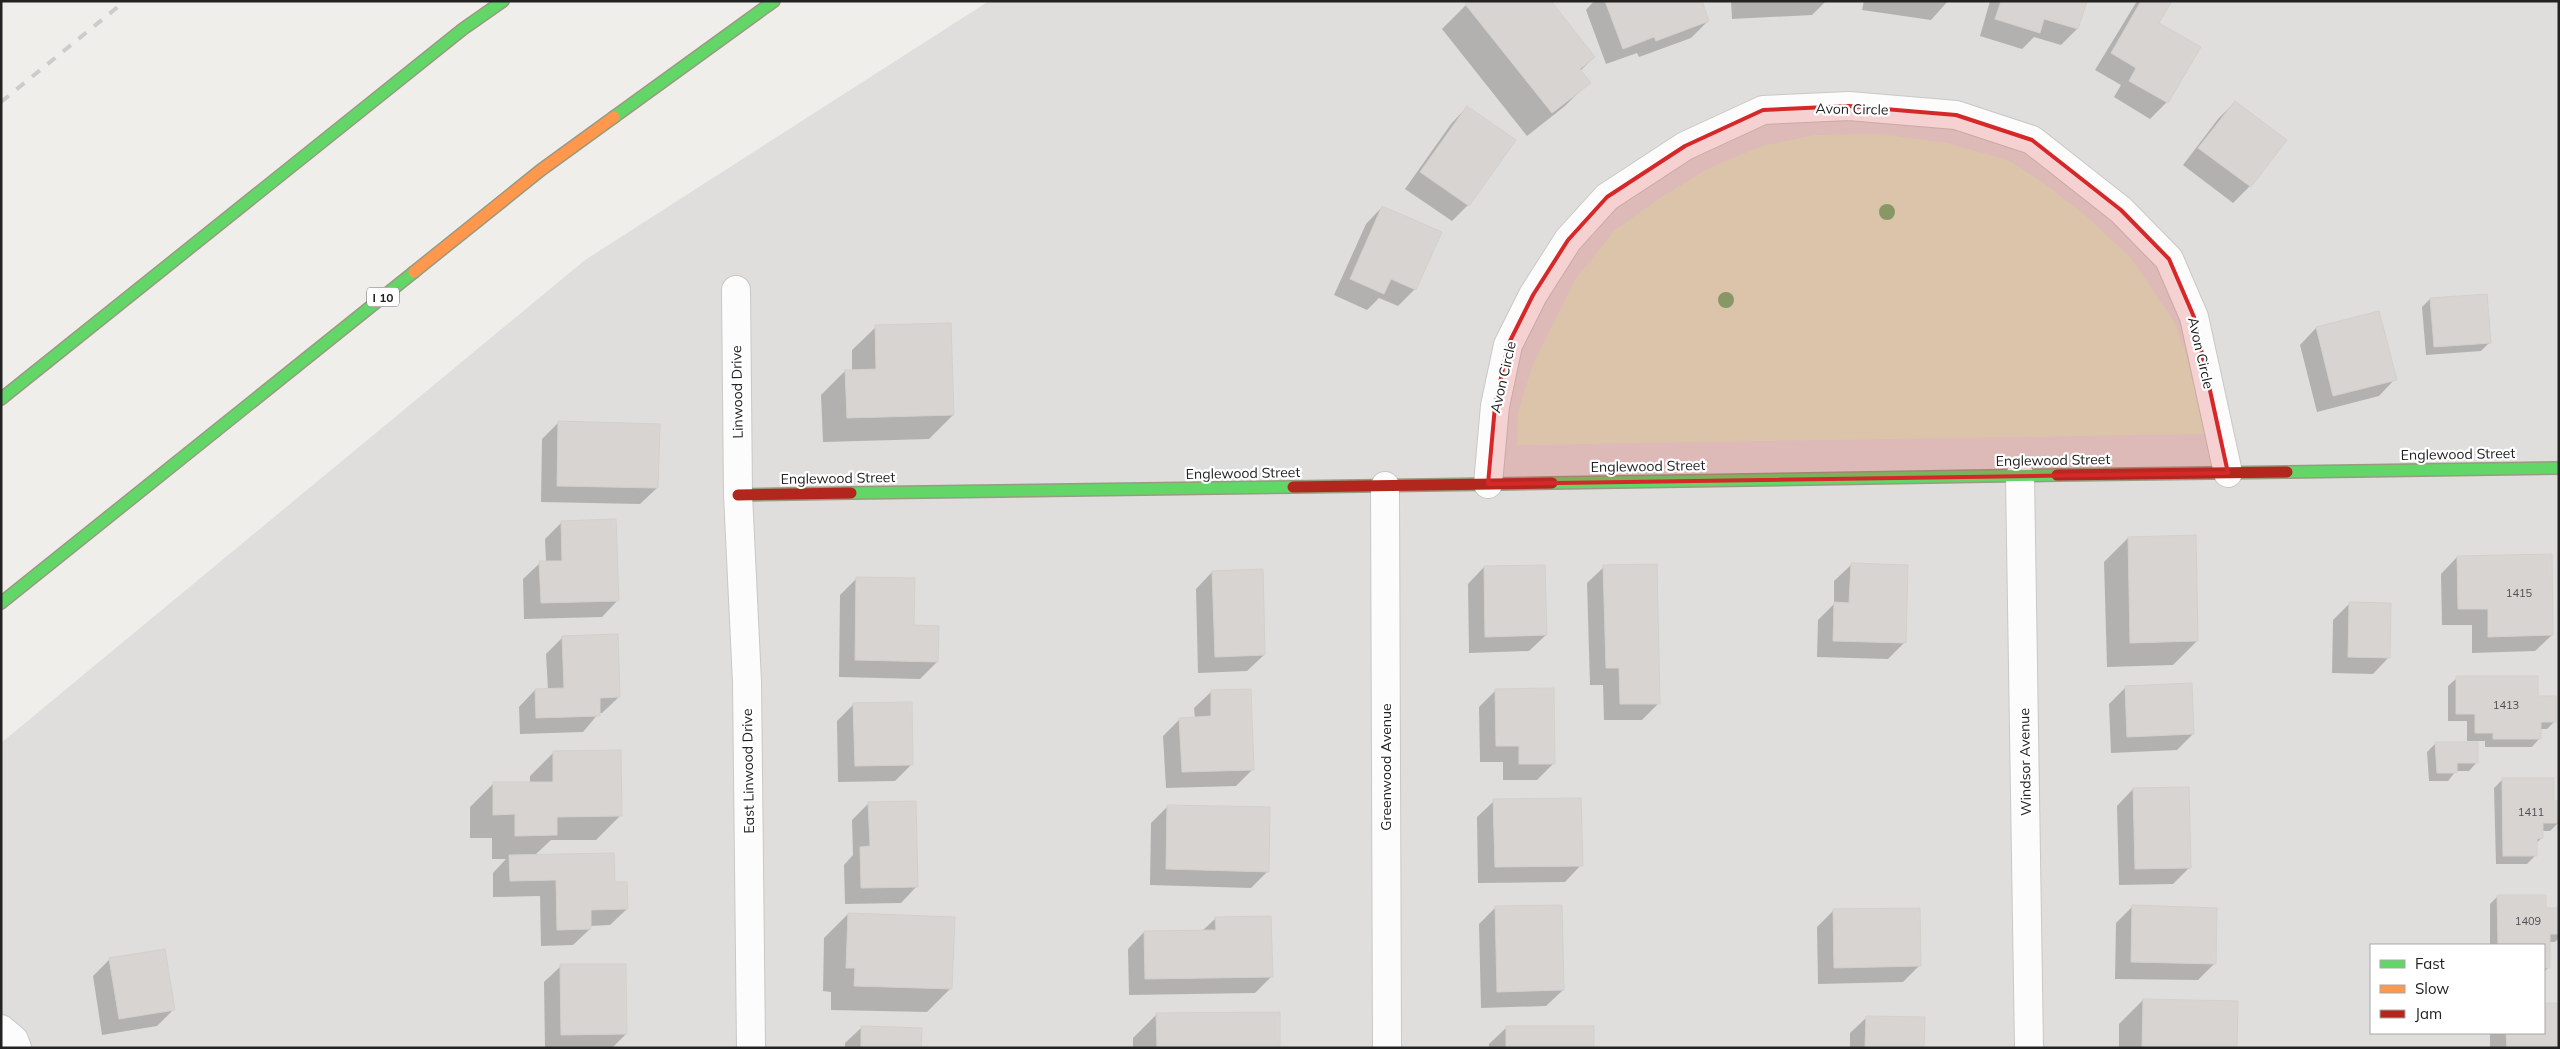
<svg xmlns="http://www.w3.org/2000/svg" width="2560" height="1049" font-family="Mulish,sans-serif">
<rect width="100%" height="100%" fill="#f0eeeb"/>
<path fill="#dfdedc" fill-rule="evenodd" d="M 989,1 L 2559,1 L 2559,1048 L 1,1048 L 1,743 L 585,260 ZM 2371,945 L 2544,945 L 2544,1033 L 2371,1033 Z"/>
<path fill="#ddeccb" d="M 1879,134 L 1947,143 L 2008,160 L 2045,184 L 2086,216 L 2131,258 L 2175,323 L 2195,380 L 2208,434 L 1517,445 L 1518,412 L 1532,367 L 1577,277 L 1615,230 L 1657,200 L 1709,168 L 1762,146 L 1815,135 Z"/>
<path fill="#0003" d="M 1594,1 L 1700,1 L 1708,21 L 1691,38 L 1639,57 L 1637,53 L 1606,64 L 1586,10 Z
M 1731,1 L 1826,1 L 1812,15 L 1732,19 Z
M 1864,1 L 1948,1 L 1931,20 L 1862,10 Z
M 1990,1 L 2086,1 L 2077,29 L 2061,45 L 2034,37 L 2022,49 L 1980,36 Z
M 2137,1 L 2170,1 L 2158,23 L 2167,102 L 2150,119 L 2114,97 L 2121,85 L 2095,70 Z
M 1466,5 L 1594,57 L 1580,71 L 1589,82 L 1565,106 L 1527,136 L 1442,29 Z
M 2235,102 L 2285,140 L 2250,186 L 2233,203 L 2183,165 L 2218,119 Z
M 1467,107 L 1468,205 L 1452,221 L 1405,189 L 1451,124 Z
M 1382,207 L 1415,289 L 1398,306 L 1379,298 L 1367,310 L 1334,295 L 1366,224 Z
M 2430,299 L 2489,343 L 2481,351 L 2426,355 L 2422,307 Z
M 876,327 L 953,415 L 929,439 L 823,442 L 821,395 L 845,371 L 852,371 L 852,350 Z
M 2316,328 L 2395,379 L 2379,396 L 2317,412 L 2300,345 Z
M 559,422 L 657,488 L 640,504 L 541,502 L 542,439 Z
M 561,523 L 618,600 L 602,617 L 524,619 L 523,579 L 540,563 L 546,562 L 545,539 Z
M 2128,538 L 2197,641 L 2173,665 L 2107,667 L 2104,562 Z
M 2457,557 L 2552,635 L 2535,651 L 2472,653 L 2472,625 L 2442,625 L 2441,574 Z
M 1851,565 L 1905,642 L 1888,659 L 1817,657 L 1818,620 L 1834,604 L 1834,581 Z
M 1484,567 L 1546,635 L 1529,651 L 1469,653 L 1468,584 Z
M 1604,567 L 1659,703 L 1642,720 L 1604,720 L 1603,685 L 1590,685 L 1587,583 Z
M 1212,572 L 1264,655 L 1247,671 L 1198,673 L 1196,589 Z
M 857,578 L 937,662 L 920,679 L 839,677 L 840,595 Z
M 2350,603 L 2389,657 L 2373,674 L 2332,673 L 2333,620 Z
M 563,637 L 619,697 L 602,713 L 599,713 L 583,732 L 520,734 L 519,707 L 535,690 L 548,690 L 546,654 Z
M 2457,678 L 2537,698 L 2555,721 L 2547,729 L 2540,729 L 2540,738 L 2532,747 L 2485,747 L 2485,741 L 2467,741 L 2467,721 L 2448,721 L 2448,686 Z
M 2126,687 L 2193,734 L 2177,750 L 2111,753 L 2109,704 Z
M 1496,690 L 1554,763 L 1537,780 L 1503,780 L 1503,762 L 1480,762 L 1479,707 Z
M 1211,692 L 1253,769 L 1236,786 L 1166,788 L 1163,736 L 1180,719 L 1195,718 L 1194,708 Z
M 854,704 L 912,764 L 895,781 L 838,782 L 837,721 Z
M 2435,744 L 2477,762 L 2469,771 L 2456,771 L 2448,781 L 2429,781 L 2427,752 Z
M 554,752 L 620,816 L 596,840 L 551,840 L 535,855 L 614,883 L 627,909 L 610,925 L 590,926 L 590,929 L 573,945 L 541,946 L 540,896 L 493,897 L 493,873 L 506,859 L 492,859 L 492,838 L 470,838 L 470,807 L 494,783 L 530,783 L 530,776 Z
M 2503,779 L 2553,802 L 2558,823 L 2550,831 L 2542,831 L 2542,838 L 2535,844 L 2535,856 L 2527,864 L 2496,864 L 2494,788 Z
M 2133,789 L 2190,867 L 2173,884 L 2119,885 L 2117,806 Z
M 1494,801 L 1581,865 L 1565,882 L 1478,883 L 1477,817 Z
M 869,803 L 917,886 L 901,903 L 845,904 L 844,865 L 853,855 L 852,820 Z
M 1168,806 L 1268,871 L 1251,888 L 1150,885 L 1151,823 Z
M 2498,896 L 2545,909 L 2559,909 L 2559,938 L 2555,942 L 2549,942 L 2549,967 L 2544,972 L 2544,945 L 2490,945 L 2490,904 Z
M 2133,906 L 2214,964 L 2198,980 L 2115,979 L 2116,923 Z
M 1496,907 L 1563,990 L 1546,1006 L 1481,1008 L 1479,924 Z
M 1834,910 L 1920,965 L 1903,982 L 1818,984 L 1817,927 Z
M 848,914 L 951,988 L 927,1012 L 831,1010 L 831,992 L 823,991 L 824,938 Z
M 1216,918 L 1271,977 L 1255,993 L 1129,995 L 1128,949 L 1144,932 L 1202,931 Z
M 109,960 L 174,1009 L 157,1026 L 102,1035 L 93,976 Z
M 561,966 L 626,1034 L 612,1048 L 545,1048 L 544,982 Z
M 2143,1000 L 2236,1048 L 2119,1048 L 2119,1024 Z
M 2556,1004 L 2557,1048 L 2490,1048 L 2490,1033 L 2544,1033 L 2544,1005 Z
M 1157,1014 L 1279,1048 L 1133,1048 L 1133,1038 Z
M 1867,1017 L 1923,1048 L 1850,1048 L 1850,1033 Z
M 862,1027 L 920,1048 L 845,1048 L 845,1043 Z
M 1506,1028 L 1593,1048 L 1489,1048 L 1489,1044 Z"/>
<path fill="#d7d4d2" stroke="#d3d0cc" d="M 1469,1 L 1551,1 L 1595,57 L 1580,69 L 1591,83 L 1552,113 L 1465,4 Z
M 1605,1 L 1702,1 L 1709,21 L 1656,41 L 1654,37 L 1623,49 Z
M 2001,1 L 2087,1 L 2078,29 L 2044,19 L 2040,33 L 1995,19 Z
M 2141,1 L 2172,1 L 2159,23 L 2201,47 L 2168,103 L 2129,81 L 2136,68 L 2111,53 Z
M 2235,101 L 2287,140 L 2251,187 L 2198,148 Z
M 1467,106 L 1516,140 L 1469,206 L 1420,172 Z
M 1382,206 L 1442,232 L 1416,290 L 1391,279 L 1384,294 L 1350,279 Z
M 2487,294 L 2491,343 L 2434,347 L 2430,298 Z
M 2379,311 L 2397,380 L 2333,396 L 2316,327 Z
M 951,323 L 954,415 L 847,418 L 845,370 L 876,369 L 875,325 Z
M 558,421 L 660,424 L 658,488 L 557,486 Z
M 616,519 L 619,601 L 541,603 L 539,561 L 562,561 L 561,521 Z
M 2196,535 L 2198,641 L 2130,643 L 2128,537 Z
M 2552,554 L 2553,635 L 2488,637 L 2488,609 L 2458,609 L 2457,556 Z
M 1851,563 L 1908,565 L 1906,643 L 1833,641 L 1834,602 L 1849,603 Z
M 1657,564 L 1660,704 L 1620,704 L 1619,668 L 1606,668 L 1603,565 Z
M 1545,565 L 1547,635 L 1485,637 L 1484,566 Z
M 1263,569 L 1265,655 L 1215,657 L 1212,571 Z
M 856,577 L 915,578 L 914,625 L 939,626 L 938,662 L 855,660 Z
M 2349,602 L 2391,603 L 2390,658 L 2348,657 Z
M 618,634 L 620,697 L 600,698 L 600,716 L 536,718 L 535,689 L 564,688 L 562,636 Z
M 2456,676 L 2538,676 L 2538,696 L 2556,696 L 2556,722 L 2541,722 L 2541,739 L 2493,739 L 2493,733 L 2475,733 L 2475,714 L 2456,714 Z
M 2192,683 L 2194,734 L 2127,737 L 2125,686 Z
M 1554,688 L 1555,764 L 1519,764 L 1519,746 L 1496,746 L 1495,689 Z
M 1251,689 L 1254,770 L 1182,772 L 1179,718 L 1211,716 L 1211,690 Z
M 912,702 L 913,765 L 855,766 L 853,703 Z
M 2435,742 L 2478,742 L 2478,763 L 2457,763 L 2457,773 L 2437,773 Z
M 621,750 L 622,816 L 557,817 L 557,835 L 515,836 L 515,814 L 493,815 L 493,782 L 553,782 L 553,751 Z
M 2502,778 L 2554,778 L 2554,801 L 2559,801 L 2559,823 L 2543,823 L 2543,838 L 2537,839 L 2537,856 L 2503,856 Z
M 2189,787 L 2191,868 L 2135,869 L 2133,788 Z
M 1581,798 L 1583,866 L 1495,867 L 1493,799 Z
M 916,801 L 918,887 L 861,888 L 860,847 L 870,846 L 868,802 Z
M 1167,805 L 1270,807 L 1269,872 L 1166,869 Z
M 614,853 L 615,882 L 627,882 L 628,909 L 591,910 L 591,929 L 557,930 L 556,880 L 510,881 L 509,855 Z
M 2497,895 L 2546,895 L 2546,908 L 2559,908 L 2559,934 L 2550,934 L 2550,968 L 2544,968 L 2544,945 L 2498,945 Z
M 1562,905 L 1564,990 L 1497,992 L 1495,906 Z
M 2132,905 L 2217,908 L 2216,964 L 2131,962 Z
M 1920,908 L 1921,966 L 1834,968 L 1833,909 Z
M 848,913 L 955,917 L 952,989 L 854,986 L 855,968 L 846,968 Z
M 1271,916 L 1273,977 L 1145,979 L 1144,931 L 1216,930 L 1215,917 Z
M 165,949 L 175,1010 L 119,1019 L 109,958 Z
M 560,964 L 626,964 L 627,1034 L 561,1035 Z
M 2143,999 L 2238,1001 L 2237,1048 L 2142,1048 Z
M 2544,1003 L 2557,1003 L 2558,1048 L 2507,1048 L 2506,1033 L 2544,1033 Z
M 1280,1012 L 1280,1048 L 1157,1048 L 1156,1013 Z
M 1866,1016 L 1925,1017 L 1924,1048 L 1865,1048 Z
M 861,1026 L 922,1028 L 921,1048 L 861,1048 Z
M 1506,1026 L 1594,1026 L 1594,1048 L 1506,1048 Z"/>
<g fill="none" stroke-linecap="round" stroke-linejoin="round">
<g stroke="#c9c8c7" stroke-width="30">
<path id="street" d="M 736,290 L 738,495 L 747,682 L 751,1048
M 2020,476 L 2029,1048
M 1488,484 L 1495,406 L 1508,345 L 1533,295 L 1568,240 L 1607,197 L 1685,146 L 1763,110 L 1849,106 L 1956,115 L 2032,140 L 2121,210 L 2169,259 L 2194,317 L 2228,473
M 1385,486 L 1387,1048
M 1,1029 L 14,1040 L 17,1048"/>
</g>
<g stroke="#999a82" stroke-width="14">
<path id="fast" d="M 614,117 L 774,1
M 1,399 L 463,29 L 503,1
M 2287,472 L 2559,468
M 1552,483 L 2057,475
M 851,493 L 1293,487
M 1,603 L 414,272"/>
</g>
<g stroke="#999a82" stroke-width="14">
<path id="slow" d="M 414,272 L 541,170 L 614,117"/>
</g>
<g stroke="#999a82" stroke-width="14">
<path id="jam" d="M 2057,475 L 2287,472
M 1293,487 L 1552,483
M 738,495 L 851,493"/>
</g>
<use href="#street" stroke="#fdfcfc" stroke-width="28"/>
<use href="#fast" stroke="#63d668" stroke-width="11"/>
<use href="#slow" stroke="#ff974d" stroke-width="11"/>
<use href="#jam" stroke="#b3261e" stroke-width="11"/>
<path stroke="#ccc" stroke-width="4" stroke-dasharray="10 10" stroke-linecap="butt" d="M 1,102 L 125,1"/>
</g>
<g fill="#73b476">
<circle cx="1887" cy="212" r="8"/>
<circle cx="1726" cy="300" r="8"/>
</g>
<path fill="#d62828" fill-opacity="0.2" stroke="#d62828" stroke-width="4" stroke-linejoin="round" d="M 1849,106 L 1956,115 L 2032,140 L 2121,210 L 2169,259 L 2194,317 L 2228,473 L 1488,484 L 1495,406 L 1508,345 L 1533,295 L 1568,240 L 1607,197 L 1685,146 L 1763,110 Z"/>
<g text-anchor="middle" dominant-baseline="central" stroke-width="4.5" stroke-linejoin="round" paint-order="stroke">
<g font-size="11" fill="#4f4e4e">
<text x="2519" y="593">1415</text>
<text x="2506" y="705">1413</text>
<text x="2531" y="812">1411</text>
<text x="2528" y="921">1409</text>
</g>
<rect fill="#fff" stroke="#646464" stroke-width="1" x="367" y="287.5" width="32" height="19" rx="4"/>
<g font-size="12" font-weight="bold" fill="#222">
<text x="383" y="297">I 10</text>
</g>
<g font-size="14" fill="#222" stroke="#fff">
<text transform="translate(1852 109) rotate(1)">Avon Circle</text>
<text transform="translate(2201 353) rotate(77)">Avon Circle</text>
<text transform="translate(1503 377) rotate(-77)">Avon Circle</text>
<text transform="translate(737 392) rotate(-91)">Linwood Drive</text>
<text transform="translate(2458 454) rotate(-1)">Englewood Street</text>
<text transform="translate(2053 460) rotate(-1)">Englewood Street</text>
<text transform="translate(1648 466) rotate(-1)">Englewood Street</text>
<text transform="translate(1243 473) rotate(-1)">Englewood Street</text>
<text transform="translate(838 478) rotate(-1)">Englewood Street</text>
<text transform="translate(2025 762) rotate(-91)">Windsor Avenue</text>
<text transform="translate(1386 767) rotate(-90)">Greenwood Avenue</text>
<text transform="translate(748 771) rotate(-91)">East Linwood Drive</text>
</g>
</g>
<rect width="2560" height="1049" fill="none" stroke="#222222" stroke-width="5"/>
<rect x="2370" y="944" width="175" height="90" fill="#ffffff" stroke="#a7a7a7"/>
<rect x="2380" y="960" width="25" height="8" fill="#63d668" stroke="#a7a7a7"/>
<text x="2415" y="969" font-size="15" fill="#222222">Fast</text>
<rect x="2380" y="985" width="25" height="8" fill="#ff974d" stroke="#a7a7a7"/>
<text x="2415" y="994" font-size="15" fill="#222222">Slow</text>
<rect x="2380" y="1010" width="25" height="8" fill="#b3261e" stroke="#a7a7a7"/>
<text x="2415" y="1019" font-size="15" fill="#222222">Jam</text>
</svg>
